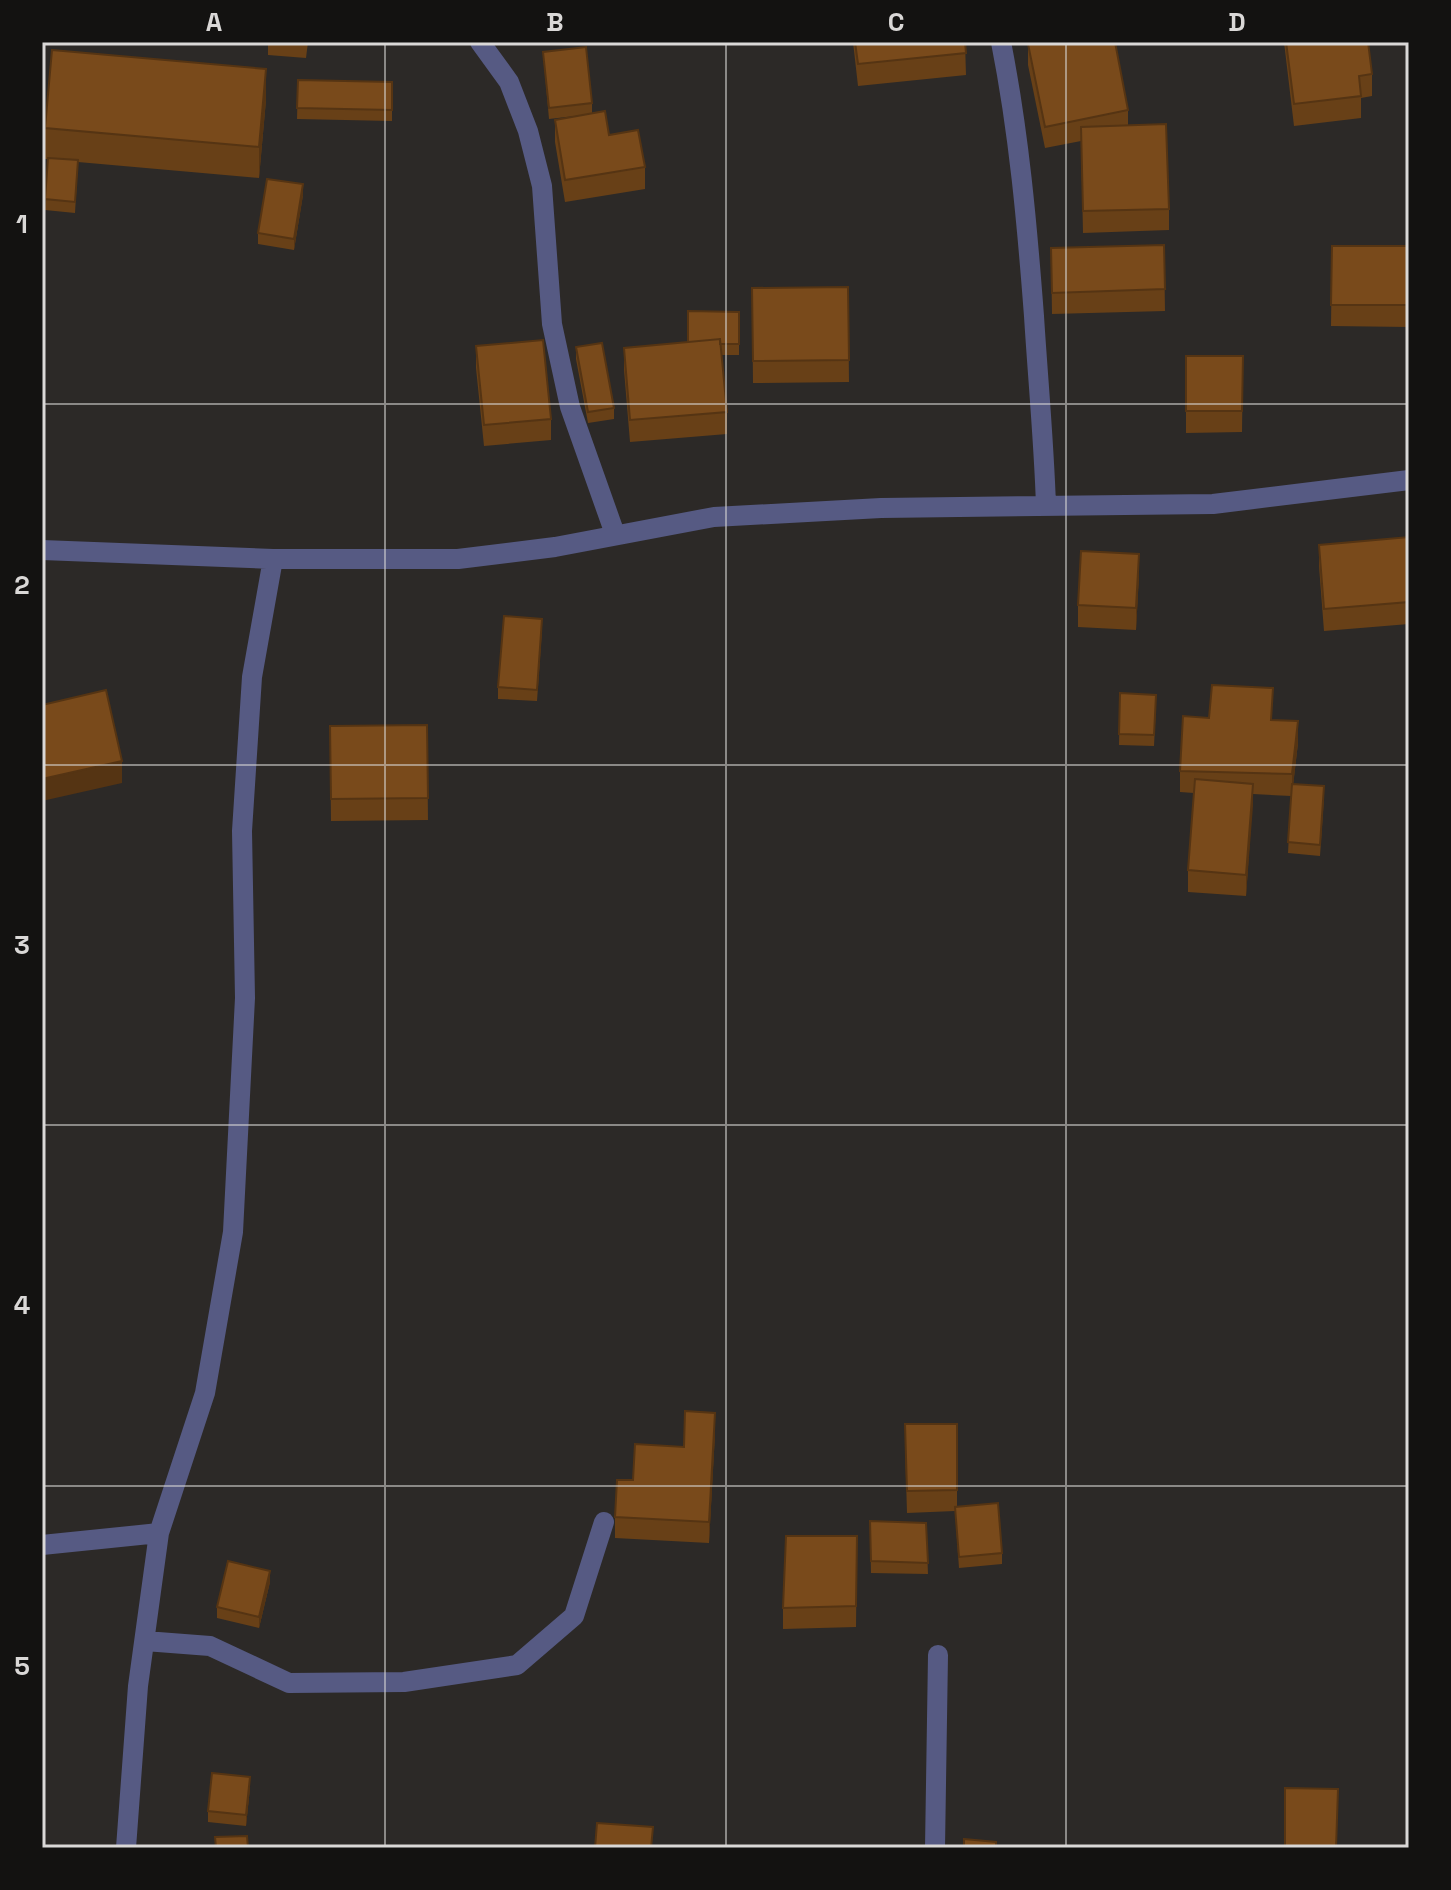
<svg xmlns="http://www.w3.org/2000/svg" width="1451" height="1890" font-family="'Space Grotesk',sans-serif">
<rect width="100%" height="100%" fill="#2c2927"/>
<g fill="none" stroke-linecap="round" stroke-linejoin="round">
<path stroke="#565a83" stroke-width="20" d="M 480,42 L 509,82 L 528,131 L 542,186 L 552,324 L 570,407 L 615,534
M 1001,42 C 1019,133 1027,224 1034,316 C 1038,380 1044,443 1046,506
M 42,550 L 273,559 L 458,559 L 555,547 L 714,517 L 881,508 L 1213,504 L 1409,480
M 42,1545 L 159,1533
M 145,1641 L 210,1646 L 289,1683 L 404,1682 L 517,1665 L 574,1616 L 604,1522
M 126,1848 L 138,1686 L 159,1533 L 205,1393 L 233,1232 L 245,998 L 242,831 L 252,677 L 273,559
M 935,1848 L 938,1655"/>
</g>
<path fill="#684017" d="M 268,42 L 308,42 L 306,58 L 268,55 Z
M 853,42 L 965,42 L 966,75 L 858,86 Z
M 1284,42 L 1368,42 L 1372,74 L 1372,96 L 1361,98 L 1361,118 L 1294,126 Z
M 1028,44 L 1128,110 L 1128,125 L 1169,209 L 1169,230 L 1083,233 L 1081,141 L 1045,148 L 1028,65 Z
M 543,52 L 592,103 L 592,114 L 609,135 L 645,167 L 645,189 L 565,202 L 555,142 L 555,120 L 584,115 L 549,119 Z
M 298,80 L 392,82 L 392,121 L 297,119 Z
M 266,100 L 259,178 L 78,162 L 75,213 L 45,210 L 48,159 L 45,159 L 45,128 Z
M 303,195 L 294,250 L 258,244 L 258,233 Z
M 1164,245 L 1165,311 L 1052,314 L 1051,248 Z
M 1332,246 L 1409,246 L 1409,327 L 1331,326 Z
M 848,287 L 849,382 L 753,383 L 752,288 Z
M 739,312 L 739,355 L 721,355 L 727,412 L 727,434 L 630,442 L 624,370 L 624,348 L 688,342 Z
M 476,346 L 551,419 L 551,440 L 484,446 L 476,368 Z
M 576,347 L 614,408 L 614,419 L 588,423 L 576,359 Z
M 1186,356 L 1243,356 L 1242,432 L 1186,433 Z
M 1409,537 L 1409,624 L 1324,631 L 1319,566 L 1319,545 Z
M 1139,575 L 1136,630 L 1078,627 L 1078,605 Z
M 542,630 L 537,701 L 498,699 L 498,687 Z
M 1120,693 L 1156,706 L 1154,746 L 1119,745 Z
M 1272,720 L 1298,743 L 1293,785 L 1324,797 L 1320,856 L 1288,853 L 1291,796 L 1253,794 L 1246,896 L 1188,892 L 1188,870 L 1194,793 L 1180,792 L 1180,771 Z
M 427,725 L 428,820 L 331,821 L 330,726 Z
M 957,1424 L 957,1507 L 1002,1553 L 1002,1564 L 959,1568 L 955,1511 L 907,1513 L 905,1446 Z
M 715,1434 L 709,1543 L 615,1538 L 615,1517 L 633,1480 Z
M 870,1521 L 926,1523 L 928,1574 L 871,1573 Z
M 857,1536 L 856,1627 L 783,1629 L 783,1608 Z
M 270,1582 L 259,1628 L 217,1618 L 217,1607 Z
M 250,1788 L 246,1826 L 208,1822 L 208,1811 Z"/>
<path fill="#553413" d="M 266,69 L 266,100 L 259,178 L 259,147 Z
M 303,184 L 303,195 L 294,250 L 294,239 Z
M 1139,554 L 1139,575 L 1136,630 L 1136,608 Z
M 1298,721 L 1298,743 L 1292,796 L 1292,774 Z
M 122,761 L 122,783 L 42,801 L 42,779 Z
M 1253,784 L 1253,806 L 1246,896 L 1246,875 Z
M 715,1413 L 715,1434 L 709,1543 L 709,1522 Z
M 270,1571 L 270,1582 L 259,1628 L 259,1617 Z
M 250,1777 L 250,1788 L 246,1826 L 246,1815 Z"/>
<path fill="#794a1b" stroke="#553413" stroke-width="2" d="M 855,42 L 965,42 L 966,53 L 858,64 Z
M 1036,42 L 1115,42 L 1128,110 L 1045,127 L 1028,44 Z
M 1286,42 L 1368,42 L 1372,74 L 1359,76 L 1361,96 L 1294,104 Z
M 586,47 L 592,103 L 549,108 L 543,52 Z
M 52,50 L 266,69 L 259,147 L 45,128 Z
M 298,80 L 392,82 L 392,110 L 297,108 Z
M 605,111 L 609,135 L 638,130 L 645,167 L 565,180 L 555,120 Z
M 1166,124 L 1169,209 L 1083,211 L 1081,127 Z
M 48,158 L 78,160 L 75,202 L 45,199 Z
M 267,179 L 303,184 L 294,239 L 258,233 Z
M 1164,245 L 1165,289 L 1052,293 L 1051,248 Z
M 1332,246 L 1409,246 L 1409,305 L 1331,305 Z
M 848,287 L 849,360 L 753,361 L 752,288 Z
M 688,311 L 739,312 L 739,344 L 720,344 L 720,339 L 688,342 Z
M 720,339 L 727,412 L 630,420 L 624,348 Z
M 543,340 L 551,419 L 484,425 L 476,346 Z
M 602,343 L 614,408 L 588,412 L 576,347 Z
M 1186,356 L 1243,356 L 1242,411 L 1186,411 Z
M 1409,537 L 1409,602 L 1324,609 L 1319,545 Z
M 1081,551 L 1139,554 L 1136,608 L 1078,605 Z
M 504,616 L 542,619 L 537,690 L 498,687 Z
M 1212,685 L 1273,688 L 1271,720 L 1298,721 L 1292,774 L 1180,771 L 1183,716 L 1209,718 Z
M 106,690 L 122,761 L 42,779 L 42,705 Z
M 1120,693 L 1156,695 L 1154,735 L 1119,734 Z
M 427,725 L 428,798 L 331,799 L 330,726 Z
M 1195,779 L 1253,784 L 1246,875 L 1188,870 Z
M 1292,784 L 1324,786 L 1320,845 L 1288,842 Z
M 685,1411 L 715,1413 L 709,1522 L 615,1517 L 617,1480 L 633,1480 L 635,1444 L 684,1447 Z
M 905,1424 L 957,1424 L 957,1490 L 907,1491 Z
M 998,1503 L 1002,1553 L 959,1557 L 955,1507 Z
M 870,1521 L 926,1523 L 928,1563 L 871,1561 Z
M 786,1536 L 857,1536 L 856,1606 L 783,1608 Z
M 228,1561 L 270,1571 L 259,1617 L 217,1607 Z
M 212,1773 L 250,1777 L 246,1815 L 208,1811 Z
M 1285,1788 L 1338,1789 L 1336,1848 L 1285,1848 Z
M 597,1823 L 653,1827 L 651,1848 L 595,1848 Z
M 247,1836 L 248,1848 L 216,1848 L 215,1837 Z
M 964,1839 L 996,1842 L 996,1848 L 964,1848 Z
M 810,1847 L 910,1848 L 810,1848 Z"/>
<path fill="none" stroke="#dad8d7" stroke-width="2" stroke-opacity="0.55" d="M 385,42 L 385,1848M 726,42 L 726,1848M 1066,42 L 1066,1848M 42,404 L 1409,404M 42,765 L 1409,765M 42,1125 L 1409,1125M 42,1486 L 1409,1486"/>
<rect width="1451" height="1890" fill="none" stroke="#131211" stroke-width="88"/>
<rect x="44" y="44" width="1363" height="1802" fill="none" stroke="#dad8d7" stroke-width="3"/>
<g font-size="26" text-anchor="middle" font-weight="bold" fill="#dad8d7">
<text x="214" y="31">A</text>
<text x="555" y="31">B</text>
<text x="896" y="31">C</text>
<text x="1237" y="31">D</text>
<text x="22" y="233">1</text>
<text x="22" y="594">2</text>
<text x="22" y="954">3</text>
<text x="22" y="1314">4</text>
<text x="22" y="1675">5</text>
</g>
</svg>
